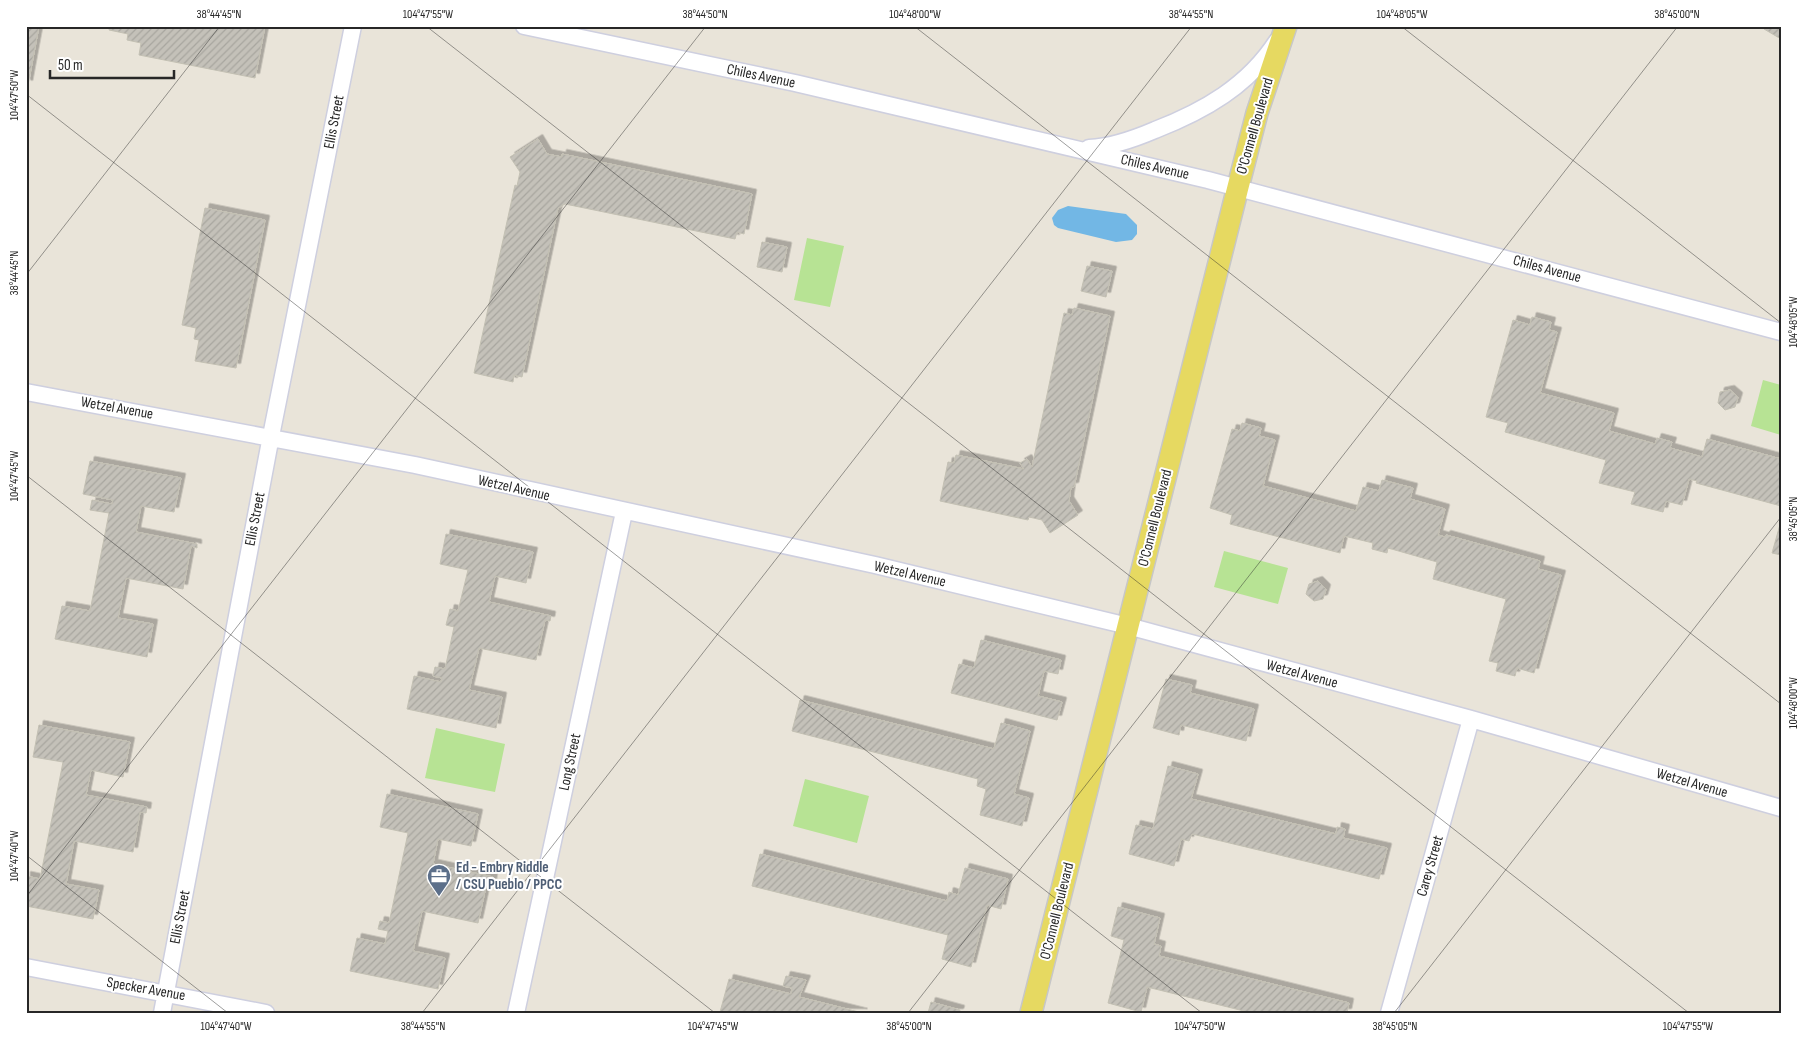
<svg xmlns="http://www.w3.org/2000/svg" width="1807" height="1039" font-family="'Sofia Sans Condensed',sans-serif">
<defs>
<pattern id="building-hatch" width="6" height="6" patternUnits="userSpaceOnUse" patternTransform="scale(1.25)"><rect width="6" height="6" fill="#c4c1b9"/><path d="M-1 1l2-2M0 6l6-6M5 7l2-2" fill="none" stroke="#a8a69f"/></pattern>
<filter id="shadow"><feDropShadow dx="4.5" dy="-4.5" stdDeviation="0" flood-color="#0004"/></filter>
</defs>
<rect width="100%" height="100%" fill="#e9e4d9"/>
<path fill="#b7e394" d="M 807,238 L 844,246 L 830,307 L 794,300 Z
M 1763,380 L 1781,385 L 1781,435 L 1751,426 Z
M 1224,551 L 1288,568 L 1278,604 L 1214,587 Z
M 436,728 L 505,744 L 495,792 L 425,778 Z
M 805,779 L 869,796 L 857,843 L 793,826 Z"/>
<path fill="#72b7e5" d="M 1068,206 L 1126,214 L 1137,225 L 1137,234 L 1132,240 L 1116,242 L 1058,228 L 1054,225 L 1052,218 L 1058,210 Z"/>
<path fill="url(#building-hatch)" stroke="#c3c0b3" filter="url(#shadow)" d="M 26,26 L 39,26 L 28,85 L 26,84 Z
M 110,26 L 265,26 L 255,78 L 139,55 L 141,43 L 127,40 L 128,34 L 109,30 Z
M 1766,26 L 1781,26 L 1781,39 L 1764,29 Z
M 538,139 L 547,154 L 562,157 L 562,154 L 752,194 L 744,234 L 737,232 L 735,239 L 565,204 L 558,208 L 522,377 L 514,375 L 513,382 L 474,373 L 515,185 L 517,186 L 520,172 L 510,157 Z
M 205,208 L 265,220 L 236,368 L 195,361 L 199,340 L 194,339 L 196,328 L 182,325 Z
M 762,242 L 787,247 L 782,272 L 757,267 Z
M 1087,266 L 1112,271 L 1106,297 L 1081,291 Z
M 1074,308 L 1110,316 L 1074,487 L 1071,487 L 1069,501 L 1078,515 L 1050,533 L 1042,520 L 1029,517 L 1028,520 L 940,501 L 948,462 L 954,463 L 956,455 L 1024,469 L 1020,463 L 1027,459 L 1032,467 L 1064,313 L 1072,315 Z
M 1532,317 L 1551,322 L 1549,330 L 1557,332 L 1540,393 L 1614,413 L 1609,431 L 1655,444 L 1657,438 L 1672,442 L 1670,448 L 1702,457 L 1707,439 L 1781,459 L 1781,506 L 1696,483 L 1697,481 L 1689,479 L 1682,505 L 1666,501 L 1663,512 L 1631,504 L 1635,492 L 1599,483 L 1606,460 L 1505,432 L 1508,423 L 1486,417 L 1513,320 L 1530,325 Z
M 1730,390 L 1738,397 L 1735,407 L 1725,410 L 1718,403 L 1720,392 Z
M 1242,423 L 1261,428 L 1259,436 L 1275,440 L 1263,486 L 1356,511 L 1363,487 L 1379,491 L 1382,480 L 1413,488 L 1410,499 L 1445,509 L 1438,535 L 1445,537 L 1446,535 L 1540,561 L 1538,569 L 1561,575 L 1534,673 L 1517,668 L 1515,676 L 1496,671 L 1498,663 L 1489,661 L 1506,599 L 1433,579 L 1437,562 L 1388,548 L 1387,553 L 1372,549 L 1373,543 L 1344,536 L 1340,553 L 1230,524 L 1232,515 L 1210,508 L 1232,429 L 1240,431 Z
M 90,461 L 181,478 L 174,512 L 141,506 L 136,532 L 197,544 L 197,548 L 191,546 L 183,589 L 126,578 L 118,618 L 153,624 L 147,657 L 55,639 L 62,606 L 90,611 L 109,513 L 90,510 L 92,500 L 112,504 L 113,500 L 83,494 Z
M 1781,521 L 1781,555 L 1772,553 Z
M 446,534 L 533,552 L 526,583 L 495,576 L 489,602 L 551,616 L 550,621 L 545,620 L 536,660 L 479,648 L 469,690 L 502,697 L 496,728 L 407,709 L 414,676 L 441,682 L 442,678 L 433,676 L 435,667 L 445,669 L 454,627 L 446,625 L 450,609 L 458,611 L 468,570 L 440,564 Z
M 1318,581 L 1326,589 L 1323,599 L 1314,601 L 1306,594 L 1309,584 Z
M 981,640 L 1061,660 L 1058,674 L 1044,671 L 1038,696 L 1062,702 L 1057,720 L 951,693 L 959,664 L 974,668 Z
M 1166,679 L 1192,685 L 1190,693 L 1254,709 L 1246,741 L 1181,725 L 1179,735 L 1153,728 Z
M 800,700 L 994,749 L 1001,723 L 1030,731 L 1014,794 L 1029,798 L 1022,826 L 980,815 L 986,789 L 977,786 L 978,779 L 792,731 Z
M 39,725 L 130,742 L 123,777 L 91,770 L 86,795 L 147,807 L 146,813 L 140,812 L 133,852 L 74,841 L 66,884 L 99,890 L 93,919 L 26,906 L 26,876 L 40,879 L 63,762 L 33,757 Z
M 1168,766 L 1198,774 L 1191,799 L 1336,834 L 1337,827 L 1345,829 L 1343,838 L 1387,848 L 1379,879 L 1192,834 L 1189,841 L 1181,839 L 1174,866 L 1129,854 L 1136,825 L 1153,829 Z
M 387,794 L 478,814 L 471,846 L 438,839 L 433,864 L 493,877 L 492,883 L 487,882 L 478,923 L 422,911 L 413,951 L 445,958 L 438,989 L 350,971 L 357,938 L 385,944 L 388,931 L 378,929 L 380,921 L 389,923 L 408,833 L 380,827 Z
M 760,854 L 947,901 L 949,892 L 958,895 L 965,868 L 1008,879 L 1001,909 L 987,905 L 971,967 L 942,959 L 948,935 L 752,886 Z
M 1118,907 L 1160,918 L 1154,944 L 1161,946 L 1159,956 L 1349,1003 L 1347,1013 L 1252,1013 L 1147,987 L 1141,1012 L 1108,1003 L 1124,940 L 1111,936 Z
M 786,976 L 806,980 L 799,997 L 863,1013 L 720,1012 L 729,979 L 791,994 L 792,988 L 783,986 Z
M 931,1002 L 960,1010 L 959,1013 L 928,1013 Z"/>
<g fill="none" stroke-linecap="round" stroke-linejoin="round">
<g stroke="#cecfdf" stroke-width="19">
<path id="minor" d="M 524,26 L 795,83 L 1208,180 L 1781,332
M 1089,148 C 1112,147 1134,139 1155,130 C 1204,111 1248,86 1277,41
M 26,392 L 415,465 L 875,565 L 1128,626 L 1471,719 L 1781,808
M 26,967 L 266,1013
M 162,1013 L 271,436 L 353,26
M 516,1013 L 624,512
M 1389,1013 L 1471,719"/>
</g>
<g stroke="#c7c7c7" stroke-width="24">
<path id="major" d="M 1031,1013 L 1238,187 L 1257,113 L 1286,26"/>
</g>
<use href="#minor" stroke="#fff" stroke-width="16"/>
<use href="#major" stroke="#e6d961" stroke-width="21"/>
</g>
<path fill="none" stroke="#272727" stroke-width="1" stroke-opacity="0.45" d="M 426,26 L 1689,1013M 914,26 L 1781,704M 1401,26 L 1781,323M 26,94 L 1202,1013M 26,275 L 220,26M 26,475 L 715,1013M 26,855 L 228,1013M 26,897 L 706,26M 422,1013 L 1192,26M 908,1013 L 1678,26M 1394,1013 L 1781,517"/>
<defs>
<g id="office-pin" transform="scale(1.25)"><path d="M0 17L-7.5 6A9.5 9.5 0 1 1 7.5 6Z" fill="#5c6f8a" stroke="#fff"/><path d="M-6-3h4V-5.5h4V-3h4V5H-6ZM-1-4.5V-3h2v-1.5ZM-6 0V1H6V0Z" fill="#fff"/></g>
</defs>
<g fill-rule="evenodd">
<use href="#office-pin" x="439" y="876"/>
</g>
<g text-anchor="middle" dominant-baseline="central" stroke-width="4" stroke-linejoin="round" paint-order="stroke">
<g font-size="15" fill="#272727" stroke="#fff">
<text transform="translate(761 76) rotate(12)">Chiles Avenue</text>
<text transform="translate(334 122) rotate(-79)">Ellis Street</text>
<text transform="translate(1255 126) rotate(-74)">O'Connell Boulevard</text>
<text transform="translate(1155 167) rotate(13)">Chiles Avenue</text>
<text transform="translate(1547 269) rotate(15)">Chiles Avenue</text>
<text transform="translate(117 408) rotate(10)">Wetzel Avenue</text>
<text transform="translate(514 488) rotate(13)">Wetzel Avenue</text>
<text transform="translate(1155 518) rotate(-76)">O'Connell Boulevard</text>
<text transform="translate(255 519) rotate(-79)">Ellis Street</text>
<text transform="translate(910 574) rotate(13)">Wetzel Avenue</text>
<text transform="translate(1302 674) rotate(15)">Wetzel Avenue</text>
<text transform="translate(570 762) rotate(-78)">Long Street</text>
<text transform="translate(1692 783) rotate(16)">Wetzel Avenue</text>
<text transform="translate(1430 866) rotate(-74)">Carey Street</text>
<text transform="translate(1057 911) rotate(-76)">O'Connell Boulevard</text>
<text transform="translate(180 917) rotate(-79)">Ellis Street</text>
<text transform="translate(146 989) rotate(10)">Specker Avenue</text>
</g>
<g font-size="15" font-weight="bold" fill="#4e5e75" stroke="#fff" text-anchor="start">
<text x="456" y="867">Ed - Embry Riddle<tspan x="456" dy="17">/ CSU Pueblo / PPCC</tspan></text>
</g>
</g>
<rect width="1807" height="1039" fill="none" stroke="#ffffff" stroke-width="55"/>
<path d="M50 70v8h124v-8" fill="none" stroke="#272727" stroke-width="2.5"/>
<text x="58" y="70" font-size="15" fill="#272727" stroke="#ffffff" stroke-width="4" paint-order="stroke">50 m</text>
<rect x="28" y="28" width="1752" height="984" fill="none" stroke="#272727" stroke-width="2"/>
<g font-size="12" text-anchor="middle" fill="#272727">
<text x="219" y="18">38°44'45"N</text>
<text x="428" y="18">104°47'55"W</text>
<text x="705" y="18">38°44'50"N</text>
<text x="915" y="18">104°48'00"W</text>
<text x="1191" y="18">38°44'55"N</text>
<text x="1402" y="18">104°48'05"W</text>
<text x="1677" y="18">38°45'00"N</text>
<text transform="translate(14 95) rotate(-90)" y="4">104°47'50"W</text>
<text transform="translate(14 273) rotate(-90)" y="4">38°44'45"N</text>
<text transform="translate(1793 322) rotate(-90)" y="4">104°48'05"W</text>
<text transform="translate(14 476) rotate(-90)" y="4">104°47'45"W</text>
<text transform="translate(1793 519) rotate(-90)" y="4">38°45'05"N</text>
<text transform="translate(1793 703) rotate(-90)" y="4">104°48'00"W</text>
<text transform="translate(14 856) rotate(-90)" y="4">104°47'40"W</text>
<text x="226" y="1030">104°47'40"W</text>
<text x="423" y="1030">38°44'55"N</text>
<text x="713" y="1030">104°47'45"W</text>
<text x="909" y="1030">38°45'00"N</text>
<text x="1200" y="1030">104°47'50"W</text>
<text x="1395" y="1030">38°45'05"N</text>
<text x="1688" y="1030">104°47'55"W</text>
</g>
</svg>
